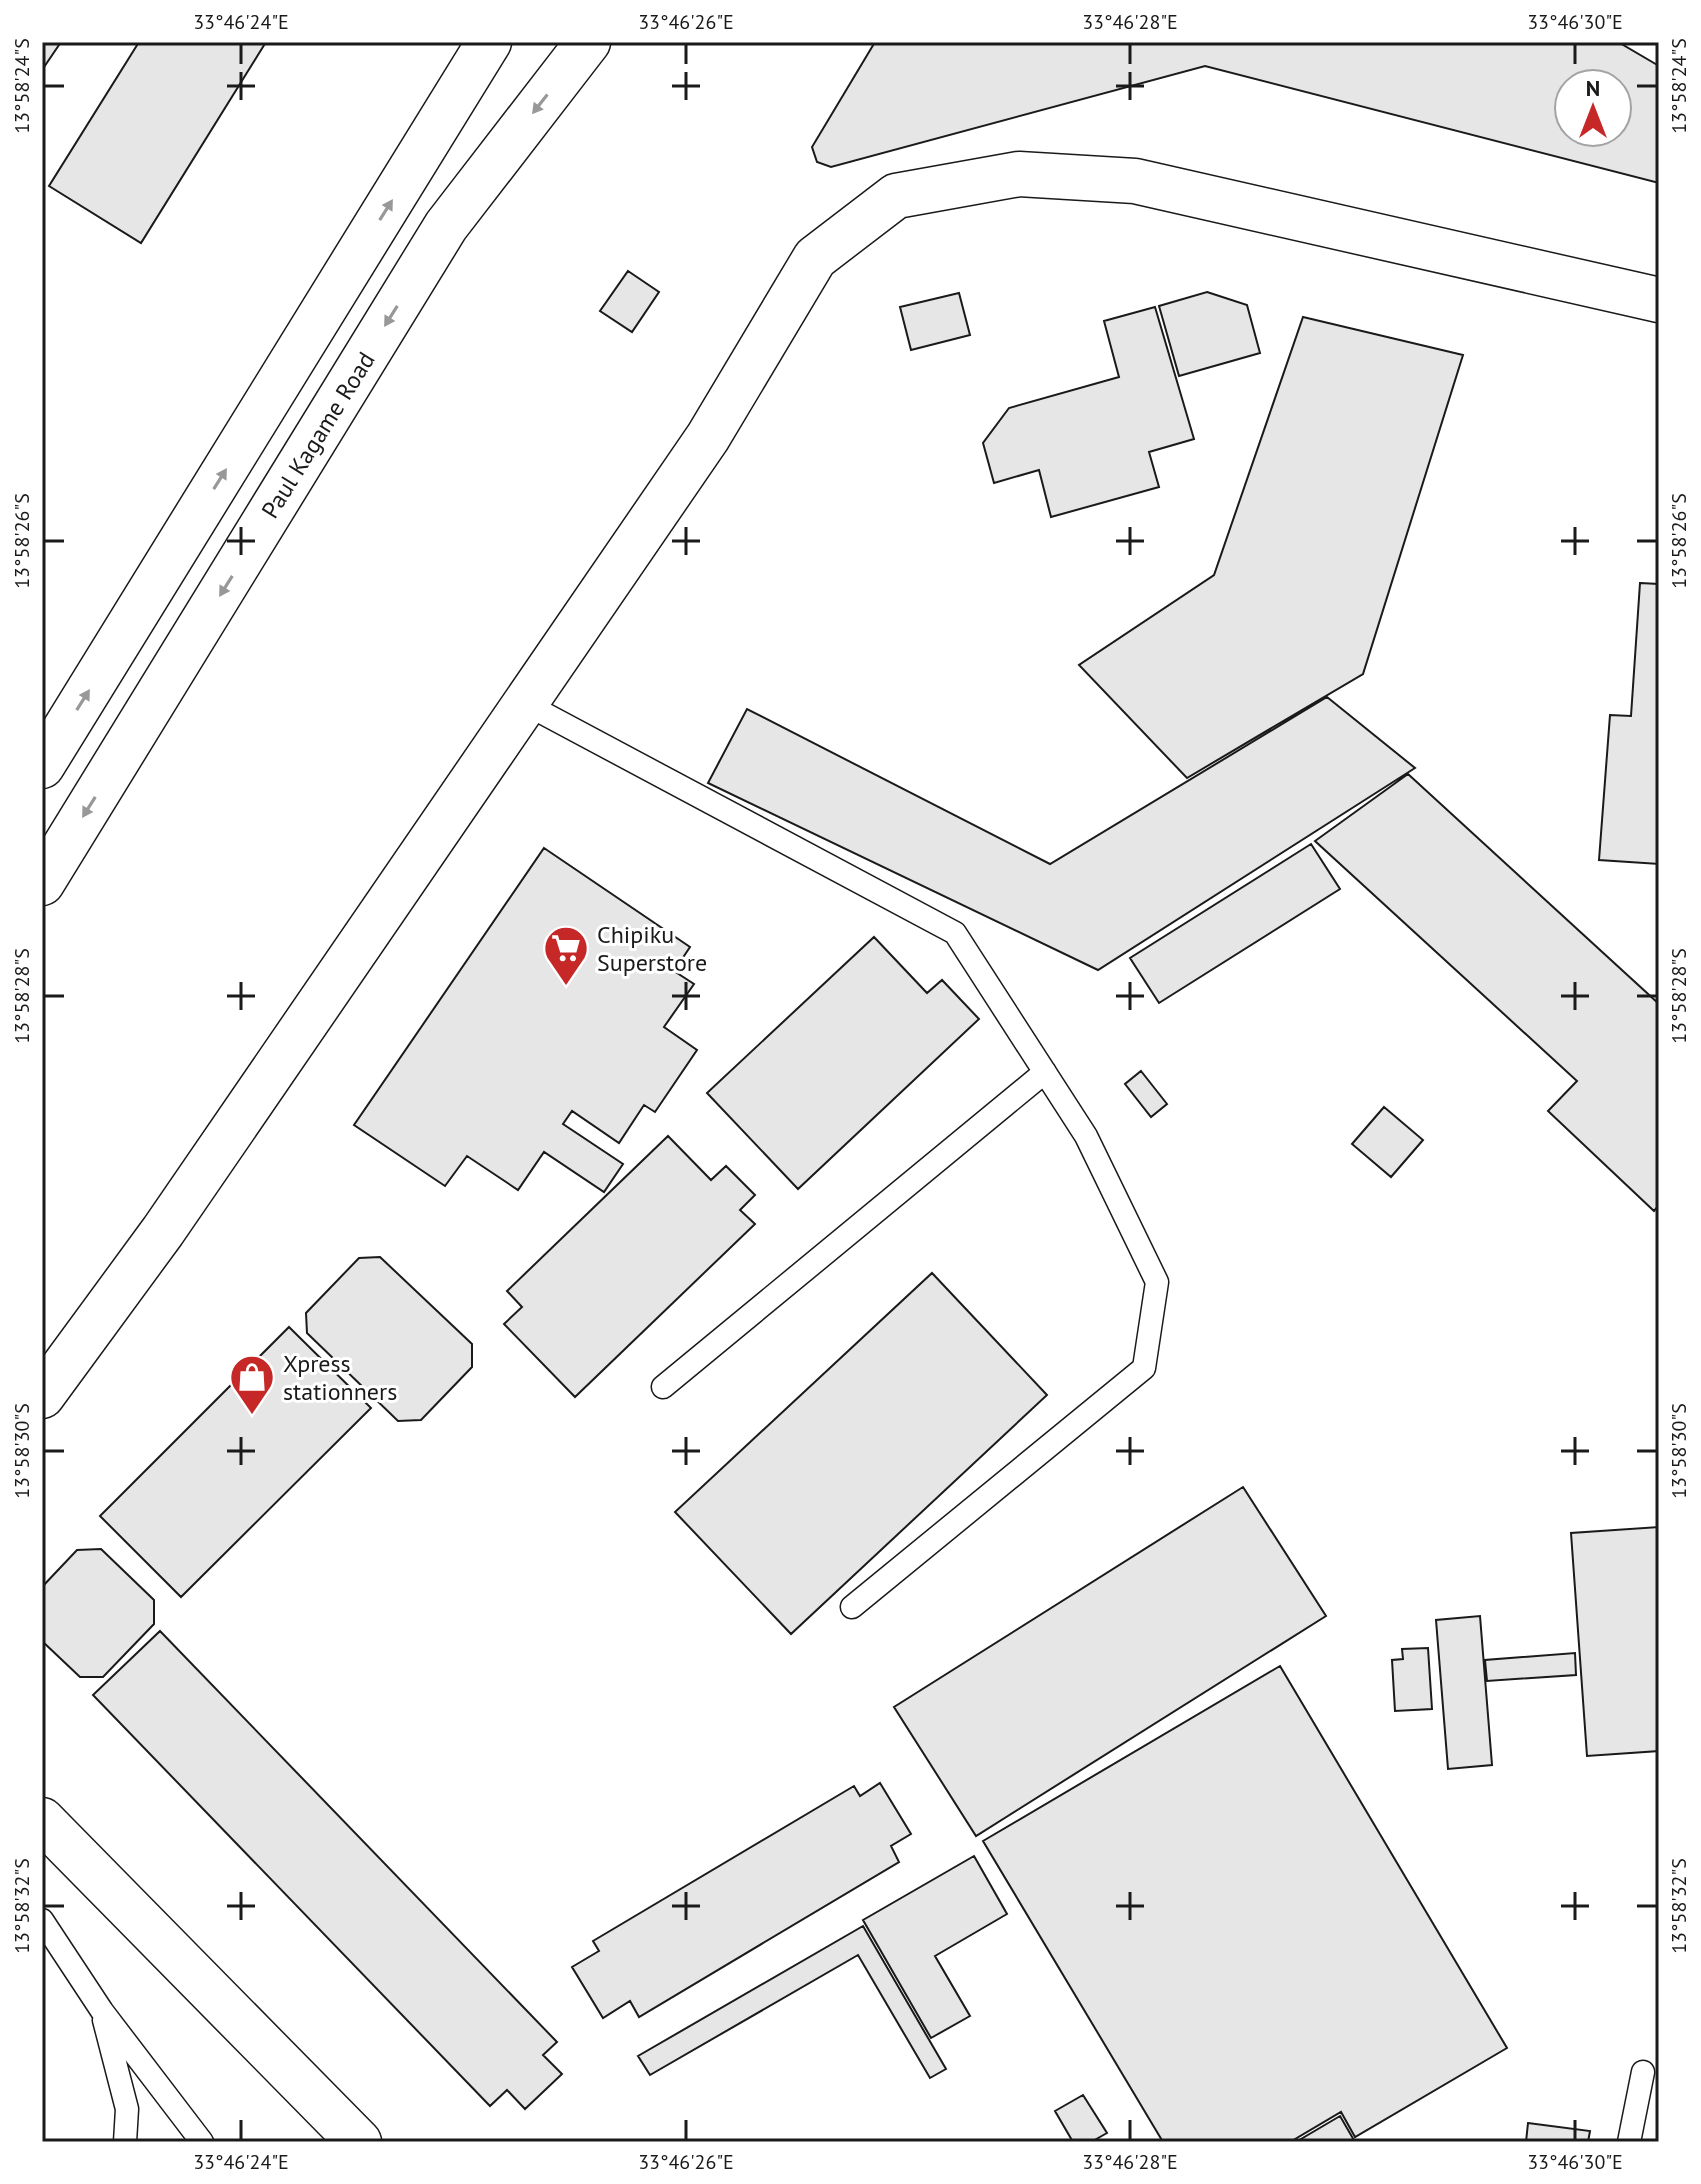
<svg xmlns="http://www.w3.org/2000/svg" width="1701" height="2184" font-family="'PT Sans',sans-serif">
<rect width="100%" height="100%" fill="#fff"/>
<path fill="#e6e6e6" stroke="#1a1a1a" stroke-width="2" fill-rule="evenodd" d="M 42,42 L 61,42 L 42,70 Z
M 139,42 L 266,42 L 141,243 L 49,186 Z
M 875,42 L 1618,42 L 1659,66 L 1659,183 L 1205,66 L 831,167 L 817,162 L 812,147 ZM 1569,84 L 1617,84 L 1617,132 L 1569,132 Z
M 628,271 L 659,292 L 632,332 L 600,311 Z
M 1207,292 L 1247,305 L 1260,353 L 1179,376 L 1159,306 Z
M 959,293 L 970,335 L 911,350 L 900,307 Z
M 1155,307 L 1194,439 L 1149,452 L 1159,487 L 1051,517 L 1039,470 L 994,483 L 983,443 L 1009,408 L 1119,377 L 1104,321 Z
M 1303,317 L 1463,355 L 1363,674 L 1187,778 L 1079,665 L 1214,575 Z
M 1640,583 L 1659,584 L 1659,864 L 1599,860 L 1610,715 L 1631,716 Z
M 1327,697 L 1415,768 L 1098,970 L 708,783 L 747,709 L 1050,864 Z
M 1408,774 L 1659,1004 L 1659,1205 L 1654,1211 L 1548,1111 L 1577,1081 L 1315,841 Z
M 1311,844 L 1340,889 L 1159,1003 L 1130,958 Z
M 544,848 L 690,947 L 674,971 L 694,984 L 664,1027 L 697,1050 L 655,1112 L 644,1105 L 619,1143 L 572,1111 L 563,1124 L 623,1164 L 604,1192 L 544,1152 L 518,1190 L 467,1156 L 445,1186 L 354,1125 Z
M 874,937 L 927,993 L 942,980 L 979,1019 L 798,1189 L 707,1093 Z
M 1141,1071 L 1167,1104 L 1151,1117 L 1125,1084 Z
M 1384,1107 L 1423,1140 L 1391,1177 L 1352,1144 Z
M 668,1136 L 711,1180 L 726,1166 L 755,1195 L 740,1210 L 755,1224 L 575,1397 L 504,1324 L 522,1307 L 507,1291 Z
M 380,1257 L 472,1344 L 472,1367 L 421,1420 L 398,1421 L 307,1333 L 306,1313 L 359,1258 Z
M 932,1273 L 1047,1395 L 791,1634 L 675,1512 Z
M 289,1327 L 371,1408 L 181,1597 L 100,1516 Z
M 1243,1487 L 1326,1616 L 976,1836 L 894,1707 Z
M 1659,1527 L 1659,1751 L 1587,1756 L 1571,1533 Z
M 101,1549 L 154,1600 L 154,1624 L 103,1677 L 80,1677 L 42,1641 L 42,1587 L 77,1550 Z
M 1480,1616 L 1492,1765 L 1448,1769 L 1436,1620 Z
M 160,1631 L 557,2042 L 543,2055 L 562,2074 L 525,2109 L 507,2090 L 490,2106 L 93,1695 Z
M 1428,1648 L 1432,1709 L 1395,1711 L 1392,1660 L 1403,1659 L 1402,1649 Z
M 1575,1653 L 1576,1675 L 1487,1681 L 1485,1660 Z
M 1280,1666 L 1507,2048 L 1355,2137 L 1341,2112 L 1290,2142 L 1163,2142 L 983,1841 Z
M 880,1783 L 911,1834 L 891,1846 L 899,1862 L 639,2017 L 630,2001 L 603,2018 L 572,1967 L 599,1951 L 593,1941 L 854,1786 L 860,1796 Z
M 974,1856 L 1007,1914 L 935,1956 L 970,2016 L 931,2038 L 863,1920 Z
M 863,1926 L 946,2069 L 930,2078 L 858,1955 L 650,2075 L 638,2056 Z
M 1083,2095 L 1107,2133 L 1091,2142 L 1073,2142 L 1055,2111 Z
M 1340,2116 L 1355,2142 L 1296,2142 Z
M 1528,2123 L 1590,2131 L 1588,2142 L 1526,2142 Z"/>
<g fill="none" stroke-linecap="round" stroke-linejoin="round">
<g stroke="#1a1a1a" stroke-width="25">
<path id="lane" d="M 526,704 L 955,933 L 1086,1136 L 1157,1282 L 1144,1368 L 852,1607
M 663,1387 L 1045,1072
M 42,1920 L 102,2011 L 202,2142
M 104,2020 L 127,2109 L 125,2142
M 1629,2142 L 1643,2072"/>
</g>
<g stroke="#1a1a1a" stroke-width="47">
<path id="street" d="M 42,1396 L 163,1231 L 708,437 L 815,258 L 896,196 L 1019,174 L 1135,181 L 1659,300
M 42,1820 L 359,2142"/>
</g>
<g stroke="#1a1a1a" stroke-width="47">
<path id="secondary" d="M 42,766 L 489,42
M 42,883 L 446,226 L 588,42"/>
</g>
<use href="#lane" stroke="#fff" stroke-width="22"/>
<use href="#street" stroke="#fff" stroke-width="44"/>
<use href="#secondary" stroke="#fff" stroke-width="44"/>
</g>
<defs><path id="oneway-solid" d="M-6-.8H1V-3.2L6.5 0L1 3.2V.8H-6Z" transform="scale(2)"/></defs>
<g fill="#989898">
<use href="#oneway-solid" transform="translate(540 104) rotate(128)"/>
<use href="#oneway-solid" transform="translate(386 210) rotate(-58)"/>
<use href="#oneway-solid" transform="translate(391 316) rotate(122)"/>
<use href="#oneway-solid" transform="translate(220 479) rotate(-58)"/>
<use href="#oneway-solid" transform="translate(226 586) rotate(122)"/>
<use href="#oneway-solid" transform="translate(83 700) rotate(-58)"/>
<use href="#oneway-solid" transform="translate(89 807) rotate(122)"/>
</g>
<path fill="none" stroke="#1a1a1a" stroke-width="3" d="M 241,44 L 241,64M 686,44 L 686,64M 1130,44 L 1130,64M 1575,44 L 1575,64M 241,72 L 241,100M 686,72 L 686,100M 1130,72 L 1130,100M 44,86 L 64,86M 227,86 L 255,86M 672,86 L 700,86M 1116,86 L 1144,86M 1637,86 L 1657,86M 241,527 L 241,555M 686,527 L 686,555M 1130,527 L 1130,555M 1575,527 L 1575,555M 44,541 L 64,541M 227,541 L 255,541M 672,541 L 700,541M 1116,541 L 1144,541M 1561,541 L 1589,541M 1637,541 L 1657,541M 241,982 L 241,1010M 686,982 L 686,1010M 1130,982 L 1130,1010M 1575,982 L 1575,1010M 44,996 L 64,996M 227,996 L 255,996M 672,996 L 700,996M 1116,996 L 1144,996M 1561,996 L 1589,996M 1637,996 L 1657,996M 241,1437 L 241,1465M 686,1437 L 686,1465M 1130,1437 L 1130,1465M 1575,1437 L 1575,1465M 44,1451 L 64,1451M 227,1451 L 255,1451M 672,1451 L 700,1451M 1116,1451 L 1144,1451M 1561,1451 L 1589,1451M 1637,1451 L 1657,1451M 241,1892 L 241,1920M 686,1892 L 686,1920M 1130,1892 L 1130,1920M 1575,1892 L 1575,1920M 44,1906 L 64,1906M 227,1906 L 255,1906M 672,1906 L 700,1906M 1116,1906 L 1144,1906M 1561,1906 L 1589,1906M 1637,1906 L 1657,1906M 241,2120 L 241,2140M 686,2120 L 686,2140M 1130,2120 L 1130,2140M 1575,2120 L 1575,2140"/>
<defs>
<g id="supermarket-pin" transform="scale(2.3)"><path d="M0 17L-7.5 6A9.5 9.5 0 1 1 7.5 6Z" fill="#c62828" stroke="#fff"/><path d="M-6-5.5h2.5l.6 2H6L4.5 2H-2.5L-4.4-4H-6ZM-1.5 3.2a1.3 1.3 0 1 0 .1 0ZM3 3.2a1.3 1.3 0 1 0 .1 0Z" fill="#fff"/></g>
<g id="shop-pin" transform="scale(2.3)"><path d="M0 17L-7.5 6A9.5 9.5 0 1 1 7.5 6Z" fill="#c62828" stroke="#fff"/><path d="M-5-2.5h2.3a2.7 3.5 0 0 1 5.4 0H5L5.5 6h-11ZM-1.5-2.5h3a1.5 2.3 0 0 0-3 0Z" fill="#fff"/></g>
</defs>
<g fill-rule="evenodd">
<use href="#supermarket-pin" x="566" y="948"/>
<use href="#shop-pin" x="252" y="1377"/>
</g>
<g text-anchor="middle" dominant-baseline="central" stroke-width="6" stroke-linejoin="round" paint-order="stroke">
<g font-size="24" fill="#1a1a1a" stroke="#fff">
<text transform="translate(318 435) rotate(-58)">Paul Kagame Road</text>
</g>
<g font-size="24" fill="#1a1a1a" stroke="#fff" text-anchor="start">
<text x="597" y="934">Chipiku<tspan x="597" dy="28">Superstore</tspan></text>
<text x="283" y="1363">Xpress<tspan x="283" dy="28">stationners</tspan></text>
</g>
</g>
<rect width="1701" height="2184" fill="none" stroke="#ffffff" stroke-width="88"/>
<g transform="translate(1593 108)"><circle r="38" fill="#ffffff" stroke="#a3a3a3" stroke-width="2"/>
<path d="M0-6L14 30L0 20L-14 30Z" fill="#c62828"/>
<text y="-12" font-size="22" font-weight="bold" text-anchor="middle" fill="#1a1a1a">N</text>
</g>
<rect x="44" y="44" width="1613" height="2096" fill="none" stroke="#1a1a1a" stroke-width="3"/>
<g font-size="20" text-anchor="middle" fill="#1a1a1a">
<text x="241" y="29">33°46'24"E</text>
<text x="686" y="29">33°46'26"E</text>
<text x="1130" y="29">33°46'28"E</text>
<text x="1575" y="29">33°46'30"E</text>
<text transform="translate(22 86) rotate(-90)" y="7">13°58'24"S</text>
<text transform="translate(1679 86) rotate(-90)" y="7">13°58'24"S</text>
<text transform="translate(22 541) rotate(-90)" y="7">13°58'26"S</text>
<text transform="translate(1679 541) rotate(-90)" y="7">13°58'26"S</text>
<text transform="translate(22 996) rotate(-90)" y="7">13°58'28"S</text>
<text transform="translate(1679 996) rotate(-90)" y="7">13°58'28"S</text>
<text transform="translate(22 1451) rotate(-90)" y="7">13°58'30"S</text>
<text transform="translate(1679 1451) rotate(-90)" y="7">13°58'30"S</text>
<text transform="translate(22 1906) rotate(-90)" y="7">13°58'32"S</text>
<text transform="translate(1679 1906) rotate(-90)" y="7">13°58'32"S</text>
<text x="241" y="2169">33°46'24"E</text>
<text x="686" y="2169">33°46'26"E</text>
<text x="1130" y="2169">33°46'28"E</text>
<text x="1575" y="2169">33°46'30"E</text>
</g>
</svg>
